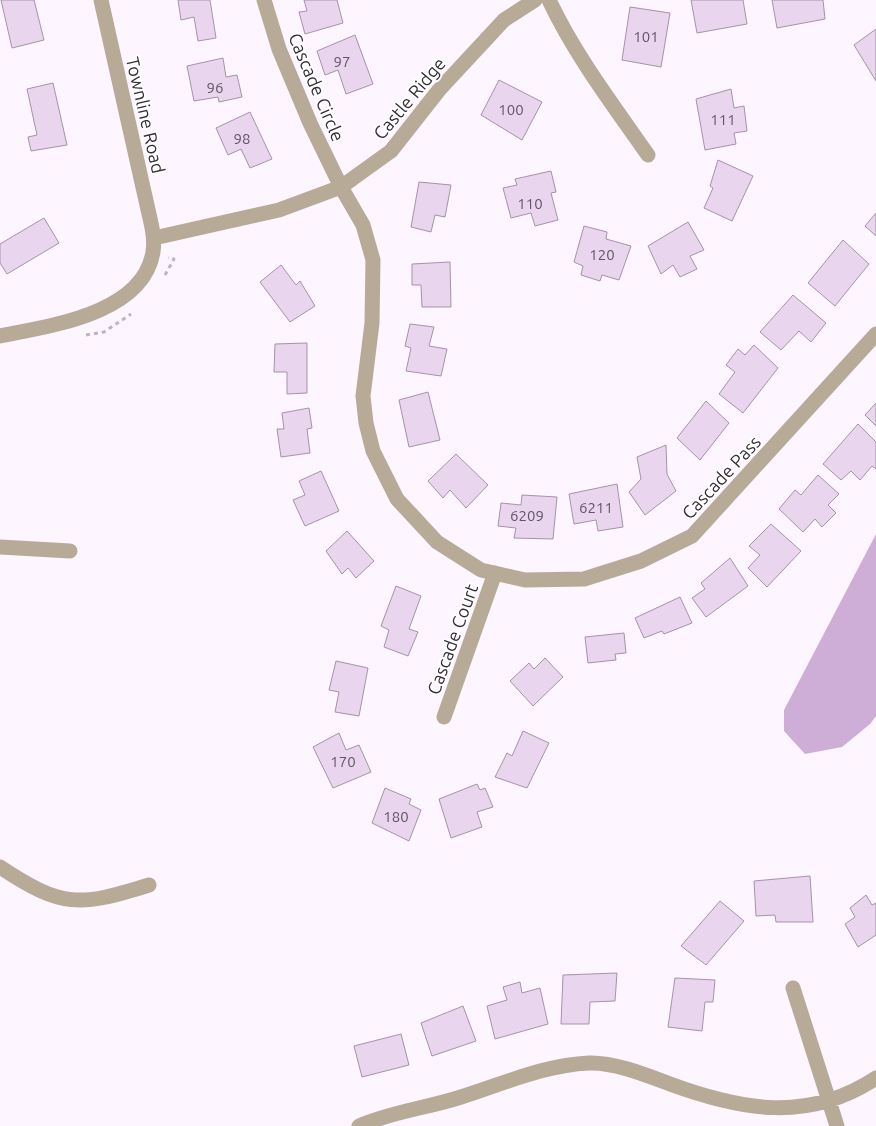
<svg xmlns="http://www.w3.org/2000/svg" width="876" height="1126" font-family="Ubuntu,sans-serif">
<rect width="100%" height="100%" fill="#fdf5ff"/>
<path fill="#ceaed7" d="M 876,534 L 876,716 L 870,724 L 842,747 L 805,754 L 784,731 L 784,710 Z"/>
<path fill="#e9d5ee" stroke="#a593aa" d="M 1,0 L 34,0 L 44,40 L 12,48 Z
M 178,0 L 210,0 L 216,38 L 198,41 L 194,17 L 181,20 Z
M 304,0 L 337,0 L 343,23 L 305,34 L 299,12 L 307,11 Z
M 691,0 L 743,0 L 747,24 L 697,33 Z
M 772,0 L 823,0 L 825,19 L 777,28 Z
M 630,7 L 670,13 L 661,67 L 622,60 Z
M 876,29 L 876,81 L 854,45 Z
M 355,35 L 373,84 L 346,94 L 338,70 L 325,75 L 317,51 Z
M 223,58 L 226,77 L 237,75 L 242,97 L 219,102 L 218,97 L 194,101 L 187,66 Z
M 499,80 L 542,102 L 522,140 L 481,115 Z
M 53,83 L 67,145 L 31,151 L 28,137 L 37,135 L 27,89 Z
M 731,89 L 734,108 L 744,106 L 747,131 L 734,133 L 736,144 L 705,150 L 696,99 Z
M 250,112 L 272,159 L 250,168 L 241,149 L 228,155 L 216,128 Z
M 718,160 L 753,176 L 732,221 L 704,208 L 713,188 L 710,186 Z
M 551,171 L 556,192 L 551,193 L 558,220 L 535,226 L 531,213 L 511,218 L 503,188 L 517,185 L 515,179 Z
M 419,182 L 451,185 L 445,217 L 435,215 L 431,232 L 411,227 Z
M 876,213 L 876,236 L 865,226 Z
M 44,218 L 59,243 L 7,274 L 0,263 L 0,244 Z
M 688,222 L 704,250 L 690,256 L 697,269 L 680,277 L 673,265 L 661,274 L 648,246 Z
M 584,226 L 607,232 L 606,239 L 631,246 L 619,280 L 602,275 L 600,281 L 581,275 L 583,266 L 574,262 Z
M 843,240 L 869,264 L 835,306 L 808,283 Z
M 450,262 L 451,307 L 422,307 L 421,285 L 412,285 L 412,264 Z
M 281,265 L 296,285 L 300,281 L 315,306 L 290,322 L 260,282 Z
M 793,295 L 826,323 L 811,342 L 799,331 L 781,350 L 760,332 Z
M 410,324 L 434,327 L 429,346 L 447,349 L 441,376 L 406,371 L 411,348 L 405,346 Z
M 307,343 L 307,393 L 287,394 L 287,372 L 274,372 L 275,344 Z
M 754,345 L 778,368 L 743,413 L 719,394 L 735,372 L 726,365 L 738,349 L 745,355 Z
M 428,392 L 440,440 L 409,447 L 399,400 Z
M 706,401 L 729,423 L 700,460 L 677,438 Z
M 876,403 L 876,426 L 865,415 Z
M 309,408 L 312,428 L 307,429 L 310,453 L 281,457 L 277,429 L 284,429 L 282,413 Z
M 858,424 L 876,442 L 876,469 L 872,466 L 860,480 L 851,471 L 841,480 L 823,464 Z
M 666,445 L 667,474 L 676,491 L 645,515 L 629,492 L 641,479 L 637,457 Z
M 456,454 L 488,485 L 466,508 L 450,490 L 443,498 L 428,481 Z
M 321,471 L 339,511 L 305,526 L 293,500 L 305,495 L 299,481 Z
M 818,475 L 839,494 L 828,505 L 836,513 L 822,527 L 815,519 L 803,532 L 779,509 L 795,490 L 801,495 Z
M 617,484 L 623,527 L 598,531 L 596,520 L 574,524 L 569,494 Z
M 522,495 L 557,497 L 553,539 L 514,538 L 516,528 L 498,526 L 501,503 L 521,505 Z
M 771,524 L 801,551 L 767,587 L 748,568 L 760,555 L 749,546 Z
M 347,531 L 374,561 L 356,578 L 348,568 L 342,574 L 326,551 Z
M 730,558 L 748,586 L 706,617 L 692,598 L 705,589 L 701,583 Z
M 396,586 L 421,596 L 409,629 L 418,632 L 408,656 L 384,647 L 389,630 L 381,626 Z
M 680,597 L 692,623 L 664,634 L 662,631 L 644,638 L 635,618 Z
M 624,633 L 626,653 L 615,654 L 616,660 L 588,663 L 585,637 Z
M 545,658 L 563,677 L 533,706 L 510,681 L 529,663 L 534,669 Z
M 336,661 L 368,668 L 359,716 L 335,712 L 339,692 L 329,690 Z
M 523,731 L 549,743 L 527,788 L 495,777 L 507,753 L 512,756 Z
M 339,733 L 346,750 L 359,745 L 371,772 L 333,788 L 313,747 Z
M 477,784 L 480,790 L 485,788 L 493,807 L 477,812 L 482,827 L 451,838 L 439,799 Z
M 385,788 L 411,799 L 409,804 L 421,810 L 409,841 L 372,823 Z
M 810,876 L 813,922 L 776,922 L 775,915 L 756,916 L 754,881 Z
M 866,895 L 872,905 L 876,903 L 876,935 L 858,947 L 845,924 L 855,917 L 850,908 Z
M 720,901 L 744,921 L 706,965 L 681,946 Z
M 617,973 L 615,1001 L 590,1002 L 589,1024 L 561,1024 L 563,975 Z
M 675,978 L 715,980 L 713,1002 L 705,1002 L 702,1031 L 668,1027 Z
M 520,982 L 522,993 L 540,988 L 548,1024 L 495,1039 L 487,1006 L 507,1000 L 503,987 Z
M 463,1006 L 476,1041 L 432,1056 L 421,1023 Z
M 401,1034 L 409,1065 L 362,1077 L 354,1046 Z"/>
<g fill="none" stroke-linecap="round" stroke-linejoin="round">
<path stroke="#bdb5bf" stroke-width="3" stroke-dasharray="4 4" stroke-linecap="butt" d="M 165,275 L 174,259 L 168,258
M 86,335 L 104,332 L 131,314"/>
<path stroke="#b7ab98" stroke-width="15" d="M 264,0 L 279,49 L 310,123 L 341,187 L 363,225 L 373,260 L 372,323 L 363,396 L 366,423 L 373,451 L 397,499 L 437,542 L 481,570 L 525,580 L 584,579 L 641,561 L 692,536 L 876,334
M 549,0 C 575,55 613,105 648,155
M 154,238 L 279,210 L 341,187 L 391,151 L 439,90 L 504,20 L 535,0
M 0,336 C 49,326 143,314 153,252 C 155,239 152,227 149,214 L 101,0
M 0,547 L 70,551
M 444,717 L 495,573
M 0,867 C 62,908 79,907 149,885
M 793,988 L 837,1126
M 359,1126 C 391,1112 427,1108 461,1097 C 503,1084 544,1065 589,1063 C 614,1062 646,1075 670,1084 C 741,1110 808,1123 876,1078"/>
</g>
<g text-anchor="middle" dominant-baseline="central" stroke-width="4" stroke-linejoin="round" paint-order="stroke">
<g font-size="15" fill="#615664">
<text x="646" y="36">101</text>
<text x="342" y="61">97</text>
<text x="215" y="87">96</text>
<text x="511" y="109">100</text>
<text x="723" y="119">111</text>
<text x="242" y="138">98</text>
<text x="530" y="203">110</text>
<text x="602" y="254">120</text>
<text x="596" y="507">6211</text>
<text x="527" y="515">6209</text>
<text x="343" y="761">170</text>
<text x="396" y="816">180</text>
</g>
<g font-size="18" fill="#342c36" stroke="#fff">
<text transform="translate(317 87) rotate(67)">Cascade Circle</text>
<text transform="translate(409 98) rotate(-50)">Castle Ridge</text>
<text transform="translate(146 115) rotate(77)">Townline Road</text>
<text transform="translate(721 477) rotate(-47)">Cascade Pass</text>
<text transform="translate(452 639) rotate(-70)">Cascade Court</text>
</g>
</g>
</svg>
